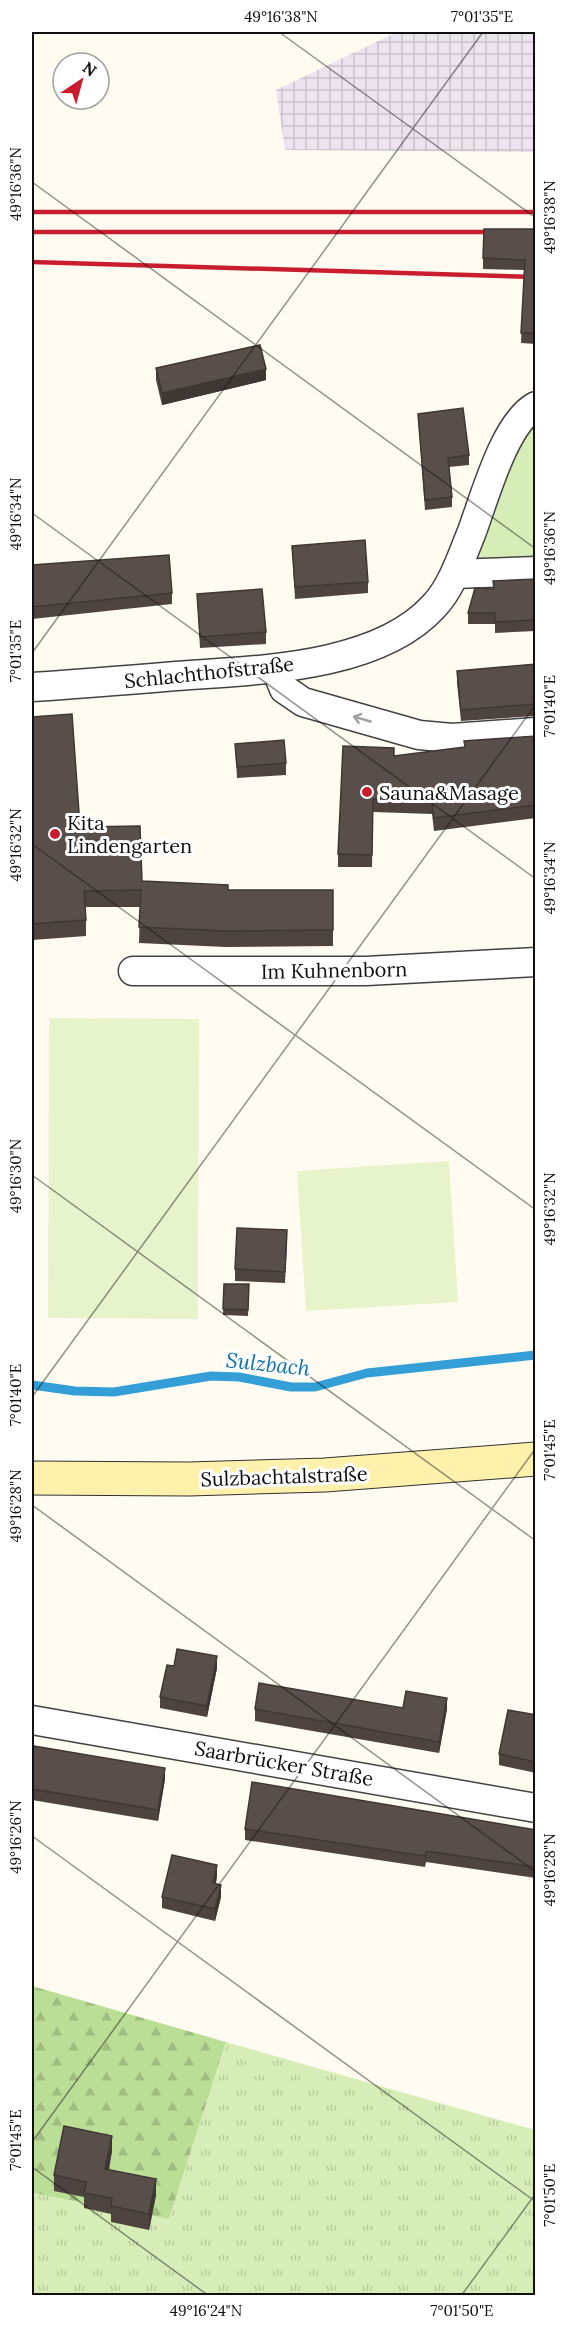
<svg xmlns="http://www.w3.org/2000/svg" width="567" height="2327" font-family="Lora,serif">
<defs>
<pattern id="industrial-grid" width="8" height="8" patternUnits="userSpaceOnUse" patternTransform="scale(1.5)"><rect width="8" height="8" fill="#ece3ee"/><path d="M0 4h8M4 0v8" fill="none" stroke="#c9c2cb"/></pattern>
<pattern id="grass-tufts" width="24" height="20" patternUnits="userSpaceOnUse" patternTransform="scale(1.5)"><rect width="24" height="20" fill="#d6edb7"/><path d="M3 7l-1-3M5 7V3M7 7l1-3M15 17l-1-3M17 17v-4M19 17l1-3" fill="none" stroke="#b6ca9c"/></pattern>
<pattern id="forest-firs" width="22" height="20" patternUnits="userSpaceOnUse" patternTransform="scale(1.5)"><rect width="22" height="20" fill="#bbde96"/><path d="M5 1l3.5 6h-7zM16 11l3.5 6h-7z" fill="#a0bd80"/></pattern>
</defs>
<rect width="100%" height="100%" fill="#fffbf1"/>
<path fill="url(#industrial-grid)" d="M 397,32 L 535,32 L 535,152 L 285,150 L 276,90 Z"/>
<path fill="url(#grass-tufts)" d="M 226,2042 L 535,2130 L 535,2295 L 32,2295 L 32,2193 L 169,2219 Z"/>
<path fill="url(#forest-firs)" d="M 32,1986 L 226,2042 L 169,2219 L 32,2193 Z"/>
<path fill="#d6edb7" d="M 535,425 L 535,559 L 475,563 L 518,448 Z"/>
<path fill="#e7f3ca" d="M 49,1018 L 199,1019 L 198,1319 L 48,1318 Z
M 449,1161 L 458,1302 L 306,1311 L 297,1171 Z"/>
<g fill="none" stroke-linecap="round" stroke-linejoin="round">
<path stroke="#349fd6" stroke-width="9" d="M 32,1385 L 75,1391 L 114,1392 L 211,1376 L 239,1377 L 291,1387 L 315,1387 L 367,1373 L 536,1355"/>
<g stroke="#424242" stroke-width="31">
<path id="minor" d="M 455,574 L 536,571
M 276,669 L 284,689 L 303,702 L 419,735 L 452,738 L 536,732
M 32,687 C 80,684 128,680 176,676 C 255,670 377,669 434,606 C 452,587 461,558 471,534 C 484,500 504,423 536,406
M 133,971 L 366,971 L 536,962
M 32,1720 L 536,1808"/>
</g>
<g stroke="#313131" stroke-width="35">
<path id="secondary" d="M 32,1478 L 189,1479 L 325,1475 L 536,1459"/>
</g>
<use href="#minor" stroke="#fff" stroke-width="28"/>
<use href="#secondary" stroke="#fff1ac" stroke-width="33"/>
<path stroke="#c91d2f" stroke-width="4.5" d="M 32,212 L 536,212
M 32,232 L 536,232
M 32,262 L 536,277"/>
</g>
<path fill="#4d4440" d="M 536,229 L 536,344 L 521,343 L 524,270 L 483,269 L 483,258 Z
M 156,368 L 266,380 L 162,405 L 156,380 Z
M 418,414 L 469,455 L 469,465 L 449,467 L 452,497 L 452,507 L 425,510 Z
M 292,546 L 368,582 L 368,593 L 295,599 Z
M 32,565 L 172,593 L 172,604 L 32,619 Z
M 536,579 L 536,631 L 495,633 L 495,624 L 468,624 L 468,613 L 493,589 Z
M 197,594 L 266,632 L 266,644 L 200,648 Z
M 536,664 L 536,716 L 461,721 L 457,683 L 457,671 Z
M 32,717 L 80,827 L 142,881 L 228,890 L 333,890 L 333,946 L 226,947 L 139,943 L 140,907 L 86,907 L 86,936 L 32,940 Z
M 536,736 L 536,818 L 434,831 L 432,814 L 373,812 L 372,867 L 338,867 L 338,854 L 394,756 L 464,747 L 464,741 Z
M 235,744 L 286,763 L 286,775 L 237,778 Z
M 287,1241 L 285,1283 L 235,1281 L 235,1269 Z
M 224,1284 L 249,1284 L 248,1316 L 223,1315 Z
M 174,1666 L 217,1668 L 207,1717 L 160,1708 L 160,1697 Z
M 255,1709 L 447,1709 L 439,1753 L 255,1721 Z
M 536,1715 L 536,1773 L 499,1765 L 499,1754 Z
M 32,1760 L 165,1779 L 158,1821 L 32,1800 Z
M 245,1829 L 536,1830 L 536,1878 L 426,1862 L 425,1867 L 245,1840 Z
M 217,1876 L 216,1884 L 221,1897 L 215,1921 L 162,1908 L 162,1897 Z
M 112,2151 L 109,2170 L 156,2195 L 149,2230 L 111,2222 L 111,2214 L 84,2208 L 84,2197 L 54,2191 L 54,2175 Z"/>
<path fill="#3e3734" d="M 266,369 L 266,380 L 162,405 L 162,393 Z
M 217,1656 L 217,1668 L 207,1717 L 207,1706 Z
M 447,1698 L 447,1709 L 439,1753 L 439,1742 Z
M 165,1768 L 165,1779 L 158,1821 L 158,1810 Z
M 217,1865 L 217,1876 L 213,1895 L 213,1883 Z
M 221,1885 L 221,1897 L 215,1921 L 215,1909 Z
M 112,2136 L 112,2151 L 105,2184 L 105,2169 Z
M 156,2179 L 156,2195 L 149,2230 L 149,2214 Z"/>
<path fill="#594f4a" stroke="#3e3734" stroke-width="1.5" d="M 484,229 L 536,229 L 536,333 L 521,333 L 525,260 L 483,258 Z
M 260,345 L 266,369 L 162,393 L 156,368 Z
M 463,408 L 469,455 L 448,458 L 452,497 L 425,500 L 418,414 Z
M 365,540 L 368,582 L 295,587 L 292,546 Z
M 169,555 L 172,593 L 32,607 L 32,565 Z
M 536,579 L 536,620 L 495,622 L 495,613 L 468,613 L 475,588 L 494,589 L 493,581 Z
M 262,589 L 266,632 L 200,637 L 197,594 Z
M 536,664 L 536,704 L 461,710 L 457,671 Z
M 72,714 L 80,827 L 140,826 L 142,881 L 228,885 L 228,890 L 333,890 L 333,930 L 226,931 L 139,927 L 141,890 L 84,891 L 86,920 L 32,924 L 32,717 Z
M 536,736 L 536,805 L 434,818 L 432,801 L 373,799 L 372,855 L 338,854 L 343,746 L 394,748 L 394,756 L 465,747 L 464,741 Z
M 284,740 L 286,763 L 237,767 L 235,744 Z
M 237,1228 L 287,1230 L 285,1272 L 235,1269 Z
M 224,1284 L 249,1284 L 248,1310 L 223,1309 Z
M 177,1649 L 217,1656 L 207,1706 L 160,1697 L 167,1665 L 174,1666 Z
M 259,1683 L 403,1708 L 406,1691 L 447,1698 L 439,1742 L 255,1709 Z
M 508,1710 L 536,1715 L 536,1762 L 499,1754 Z
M 34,1746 L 165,1768 L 158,1810 L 32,1789 L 32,1760 Z
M 252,1782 L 536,1830 L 536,1867 L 426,1851 L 425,1856 L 245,1829 Z
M 172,1855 L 217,1865 L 213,1883 L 221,1885 L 215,1909 L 162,1897 Z
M 64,2126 L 112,2136 L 105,2169 L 156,2179 L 149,2214 L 111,2206 L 112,2198 L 84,2193 L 86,2182 L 54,2175 Z"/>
<defs><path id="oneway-shaft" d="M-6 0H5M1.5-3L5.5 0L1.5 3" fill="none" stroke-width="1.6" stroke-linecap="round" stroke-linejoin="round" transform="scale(1.5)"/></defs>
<use stroke="#9f9f9f" href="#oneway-shaft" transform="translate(362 719) rotate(-164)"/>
<path fill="none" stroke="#0f0f0f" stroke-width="1.5" stroke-opacity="0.45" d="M 279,32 L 536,218M 32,182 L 536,549M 32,513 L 536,879M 32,653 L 483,32M 32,844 L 536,1210M 32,1175 L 536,1541M 32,1397 L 536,704M 32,1505 L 536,1872M 32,1836 L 536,2202M 32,2142 L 536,1448M 32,2167 L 209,2296M 461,2296 L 536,2193"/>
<g fill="#c91d2f" stroke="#fff" stroke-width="2">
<circle cx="367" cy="792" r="6"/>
<circle cx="55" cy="834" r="6"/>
</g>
<g text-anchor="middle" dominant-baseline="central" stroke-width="6" stroke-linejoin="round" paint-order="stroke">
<g font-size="20" fill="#0f0f0f" stroke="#fff">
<text transform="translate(209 672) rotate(-6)">Schlachthofstraße</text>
<text transform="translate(334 970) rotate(-1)">Im Kuhnenborn</text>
<text transform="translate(284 1476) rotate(-2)">Sulzbachtalstraße</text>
<text transform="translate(284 1763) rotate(10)">Saarbrücker Straße</text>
</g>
<g font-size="20" fill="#0f0f0f" stroke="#fff" text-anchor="start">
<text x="379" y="792">Sauna&amp;Masage</text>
<text x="67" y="822">Kita<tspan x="67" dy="23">Lindengarten</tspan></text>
</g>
<g font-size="21" font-style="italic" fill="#0f6faa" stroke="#fff">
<text transform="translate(268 1364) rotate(6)">Sulzbach</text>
</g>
</g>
<rect width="567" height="2327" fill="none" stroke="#ffffff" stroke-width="66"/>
<g transform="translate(81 81) rotate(36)"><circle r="28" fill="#ffffff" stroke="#9f9f9f" stroke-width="1.5"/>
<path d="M0-4.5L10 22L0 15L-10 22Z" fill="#c91d2f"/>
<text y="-9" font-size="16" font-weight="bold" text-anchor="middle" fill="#0f0f0f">N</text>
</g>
<rect x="33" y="33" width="501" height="2261" fill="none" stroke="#0f0f0f" stroke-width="2"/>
<g font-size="15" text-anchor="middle" fill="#0f0f0f">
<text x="281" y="22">49°16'38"N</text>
<text x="482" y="22">7°01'35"E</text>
<text transform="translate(16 184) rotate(-90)" y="5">49°16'36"N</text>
<text transform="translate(550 217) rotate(-90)" y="5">49°16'38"N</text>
<text transform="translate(16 514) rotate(-90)" y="5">49°16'34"N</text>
<text transform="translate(550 548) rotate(-90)" y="5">49°16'36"N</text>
<text transform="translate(16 651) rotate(-90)" y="5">7°01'35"E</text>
<text transform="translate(550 706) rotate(-90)" y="5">7°01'40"E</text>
<text transform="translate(16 845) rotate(-90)" y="5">49°16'32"N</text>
<text transform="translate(550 878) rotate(-90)" y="5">49°16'34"N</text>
<text transform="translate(16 1176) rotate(-90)" y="5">49°16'30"N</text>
<text transform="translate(550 1209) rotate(-90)" y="5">49°16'32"N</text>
<text transform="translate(16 1395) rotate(-90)" y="5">7°01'40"E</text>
<text transform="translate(550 1450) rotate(-90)" y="5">7°01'45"E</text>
<text transform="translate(16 1506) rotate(-90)" y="5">49°16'28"N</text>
<text transform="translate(16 1837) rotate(-90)" y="5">49°16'26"N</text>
<text transform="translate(550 1870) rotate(-90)" y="5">49°16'28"N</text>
<text transform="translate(16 2140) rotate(-90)" y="5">7°01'45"E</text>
<text transform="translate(550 2195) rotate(-90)" y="5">7°01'50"E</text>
<text x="206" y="2316">49°16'24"N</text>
<text x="462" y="2316">7°01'50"E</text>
</g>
</svg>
